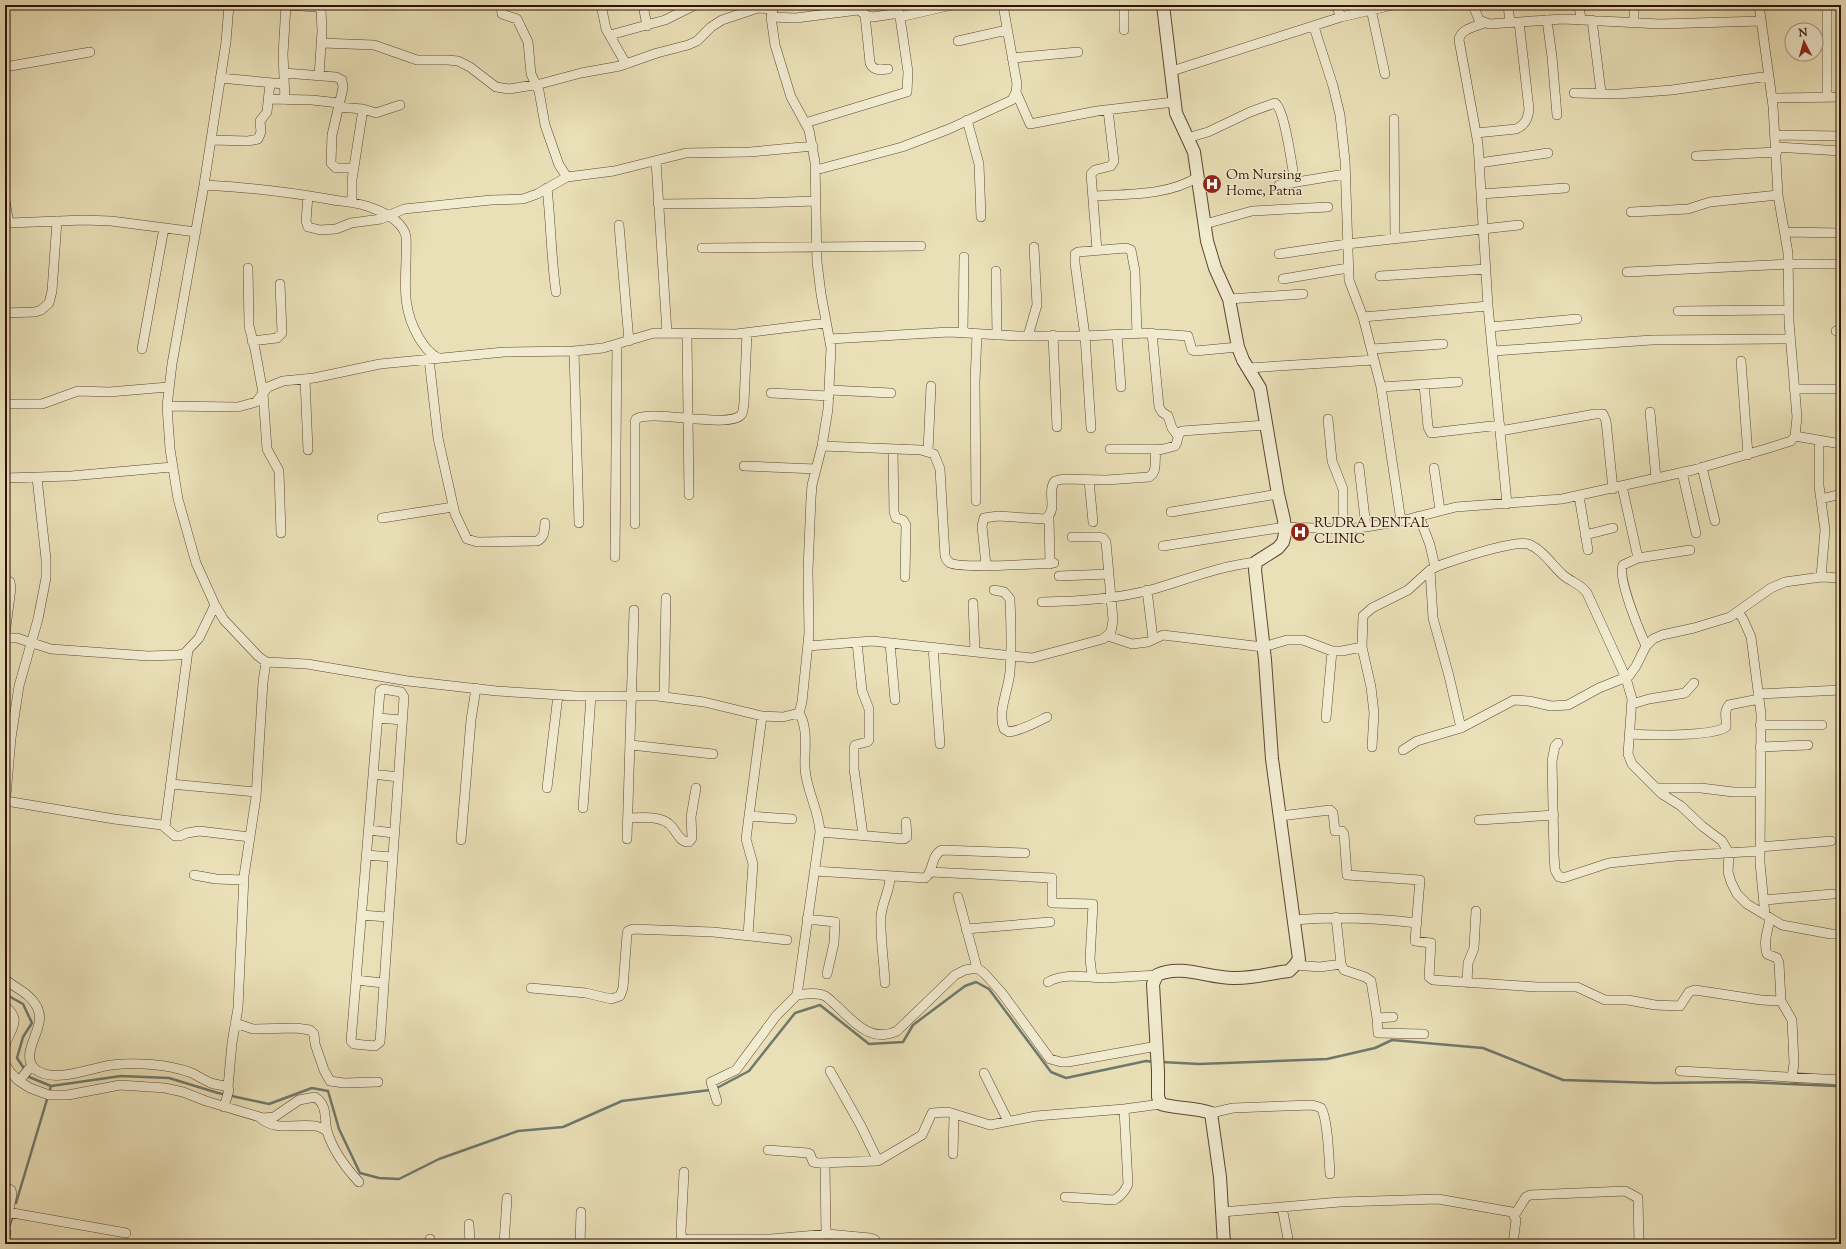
<svg xmlns="http://www.w3.org/2000/svg" width="1846" height="1249" font-family="'Sorts Mill Goudy',serif">
<rect width="100%" height="100%" fill="#eae0b7"/>
<filter id="stains"><feTurbulence type="fractalNoise" baseFrequency=".005" numOctaves="4"/><feColorMatrix values="0 0 0 0 .2 0 0 0 0 .09 0 0 0 0 .02 0 0 0 .5 -.17"/></filter>
<radialGradient id="worn" r=".72"><stop offset=".6" stop-color="#630" stop-opacity="0"/><stop offset="1" stop-color="#630" stop-opacity=".3"/></radialGradient>
<g fill="none" stroke-linecap="round" stroke-linejoin="round">
<path stroke="#6e796e" stroke-width="2.5" d="M 5,994 L 23,1004 L 32,1023 L 23,1037 L 17,1058 L 25,1070
M 1162,1062 L 1199,1064 L 1327,1059 L 1375,1048 L 1392,1040 L 1483,1048 L 1563,1080 L 1655,1083 L 1744,1082 L 1836,1086 L 1841,1089
M 28,1074 L 29,1077 L 51,1086 L 121,1076 L 169,1078 L 218,1093 L 269,1104 L 312,1088 L 328,1091 L 339,1129 L 360,1173 L 379,1178 L 399,1179 L 439,1159 L 518,1131 L 563,1127 L 622,1101 L 710,1090
M 715,1089 L 749,1071 L 795,1013 L 820,1005 L 869,1044 L 903,1042 L 913,1025 L 965,986 L 976,982 L 989,989 L 1051,1072 L 1066,1078 L 1146,1061 L 1155,1062
M 16,1203 L 51,1086
M 10,1224 L 13,1215
M 8,1244 L 10,1231"/>
<g stroke="#5e4632" stroke-width="10">
<path id="minor" d="M 229,5 L 226,42 L 204,185 L 172,364 L 167,406 L 170,449 L 178,499 L 196,563 L 215,605 L 224,620 L 258,656 L 266,662 L 307,664 L 408,681 L 497,691 L 576,696 L 657,696 L 704,702 L 762,716 L 783,717 L 799,713 L 802,702 L 809,633 L 808,570 L 811,498 L 812,485 L 822,446 L 828,409 L 831,348 L 821,294 L 817,262 L 815,162 L 809,130 L 791,97 L 775,45 L 771,17 L 774,5
M 286,5 L 317,7 L 321,10 L 322,31 L 319,76
M 501,5 L 502,14 L 517,19 L 528,42 L 531,74 L 539,91 L 545,125 L 559,165 L 567,177
M 601,5 L 606,29 L 626,64
M 643,5 L 647,26
M 1124,5 L 1124,30
M 1336,5 L 1341,17
M 1473,5 L 1479,20 L 1489,24 L 1563,19 L 1660,24 L 1761,21
M 1508,5 L 1510,23
M 1579,5 L 1581,20
M 1634,5 L 1634,22
M 1371,9 L 1385,74
M 865,15 L 870,63 C 873,71 880,70 888,69
M 771,17 L 796,18 L 858,10 L 868,16 L 873,17 L 899,13
M 1547,20 L 1552,57 L 1557,115
M 1592,20 L 1601,92
M 1484,23 C 1475,27 1460,29 1459,40 L 1478,144 L 1488,306 L 1507,504
M 1314,27 L 1333,86 L 1340,115 L 1345,160 L 1349,280 L 1363,317 L 1381,387 L 1401,521
M 610,35 L 665,20 L 695,5
M 958,41 L 1007,30
M 322,43 L 374,45 L 417,60 L 448,60 L 458,61 L 470,67 L 496,87 L 509,89 L 540,84 L 581,73 L 620,66 L 657,53 L 688,45 L 697,41 L 711,27 L 722,20 L 758,8 L 773,9
M 1012,58 L 1078,52
M 5,67 L 90,52
M 1172,71 L 1341,17 L 1393,5
M 284,73 L 336,77 L 342,80 L 343,88 L 332,135 L 331,163 L 336,168 L 354,168
M 220,78 L 284,84
M 1016,92 L 1030,124 L 1097,111 L 1174,102
M 1574,93 L 1618,94 L 1672,90 L 1769,76
M 1827,96 L 1827,5
M 1772,98 L 1841,97
M 269,99 L 312,100 L 339,103
M 285,100 L 283,54 L 286,5
M 338,107 L 363,109 L 376,113 L 400,105
M 1394,119 L 1395,238
M 967,120 L 979,164 L 981,217
M 805,123 L 907,92 L 908,72 L 900,17 L 952,5
M 1476,133 L 1516,129 C 1525,125 1528,119 1529,109 L 1519,22
M 1775,135 L 1841,136
M 1187,138 L 1208,132 L 1250,112 L 1275,103 C 1284,109 1291,159 1293,171
M 211,140 L 248,141 L 258,139 L 261,132 L 260,121 L 267,112 L 270,83
M 1776,147 L 1841,151
M 1696,156 L 1777,152
M 656,161 L 667,333
M 1479,163 L 1548,153
M 816,170 L 902,147 L 949,129 L 1012,100 L 1016,92 L 1017,84 L 1003,5
M 204,185 C 245,187 287,192 328,199 C 342,202 359,202 372,208 C 386,213 402,221 406,236 C 408,275 398,302 419,338 C 425,347 429,353 438,358
M 1279,185 L 1345,174
M 547,188 C 551,223 551,257 556,292
M 1481,194 L 1565,188
M 308,196 L 306,221 L 308,227 L 320,230 L 336,229 L 351,223 L 381,219 L 404,209 L 491,200 L 523,199 L 537,194 L 567,177 L 614,171 L 686,153 L 750,152 L 813,146
M 1093,196 C 1128,194 1167,196 1198,177
M 5,201 L 9,223 L 84,220 L 111,221 L 196,232
M 352,203 L 352,180 L 363,109
M 658,204 L 757,203 L 816,201
M 1631,212 L 1688,209 L 1710,202 L 1778,195
M 1205,224 L 1252,211 L 1328,207
M 619,225 L 629,341
M 1785,232 L 1841,233
M 702,248 L 921,246
M 1097,250 L 1091,174 L 1095,170 L 1111,166 L 1114,161 L 1108,110
M 1279,254 L 1347,244 L 1519,225
M 248,268 L 249,326 L 255,349 L 263,393 L 267,449 L 279,471 L 281,533
M 996,271 L 997,335
M 1627,272 L 1789,264 L 1841,264
M 1380,276 L 1486,269
M 1283,279 L 1348,268
M 1229,299 L 1303,294
M 1678,311 L 1789,310
M 5,313 L 35,312 L 41,310 L 49,303 L 52,291 L 57,221
M 1363,317 L 1488,306
M 1490,327 L 1577,319
M 1836,331 L 1841,331
M 963,332 L 964,257
M 1152,333 L 1159,407 L 1162,412 L 1168,416 L 1172,428 L 1178,436
M 687,334 L 689,495
M 1053,335 L 1057,427
M 1117,335 L 1121,387
M 1028,336 L 1037,305 L 1034,247
M 830,339 L 949,332 L 1018,336 L 1085,336 L 1145,333 L 1188,336 L 1192,350 L 1195,351 L 1238,347
M 252,341 L 277,338 L 282,333 L 280,284
M 142,349 L 164,228
M 1372,349 L 1443,344
M 574,351 L 579,523
M 1493,351 L 1652,340 L 1790,339
M 429,359 L 438,438 L 455,514 L 467,539 L 477,542 L 537,541 C 545,537 544,531 545,523
M 1741,361 L 1748,455
M 1248,368 L 1374,360
M 305,379 L 308,450
M 1424,384 L 1428,427 L 1431,433 L 1500,425
M 1381,387 L 1458,382
M 1794,389 L 1841,389
M 830,390 L 891,393
M 771,393 L 829,396
M 5,404 L 42,404 L 78,391 L 109,392 L 168,387
M 167,406 L 238,407 L 256,402 L 268,387 L 283,381 L 314,378 L 380,364 L 504,352 L 574,351 L 603,348 L 654,333 L 736,334 L 826,323
M 1650,412 L 1656,478
M 1328,419 L 1332,461 L 1343,489 L 1343,529
M 1091,428 L 1085,336 L 1075,263 L 1075,254 L 1078,252 L 1126,248 L 1131,250 L 1135,271 L 1137,334
M 1500,431 L 1595,414 L 1603,414 L 1606,421 L 1613,489
M 1795,436 L 1841,444
M 1819,441 L 1819,486 L 1825,530 L 1821,577
M 822,446 L 921,450 L 934,454 L 940,469 L 945,556 C 946,559 947,561 950,563 C 963,569 1035,564 1054,563
M 893,449 L 894,512 L 896,518 L 903,520 L 906,525 L 905,577
M 1110,449 L 1158,449
M 928,451 L 931,386
M 744,466 L 816,469
M 1359,467 L 1366,527
M 1702,467 L 1715,521
M 1434,468 L 1440,510
M 1682,472 L 1696,533
M 5,478 L 71,476 L 172,467
M 1089,480 L 1093,522
M 1622,486 L 1638,558
M 1579,496 L 1588,550
M 1821,499 L 1841,494
M 976,501 L 975,382 L 977,334
M 1171,512 L 1278,494
M 1419,516 L 1430,545 L 1435,567
M 1049,517 L 1050,564
M 382,518 L 453,507
M 635,524 L 635,422 L 636,419 C 652,409 728,429 741,415 C 744,412 743,407 744,403 L 747,333
M 1585,535 L 1613,528
M 1163,546 L 1285,527 L 1343,529 L 1366,527 L 1401,521 L 1456,507 L 1562,499 L 1693,470 L 1762,450 L 1791,441 L 1795,436 L 1797,417 L 1789,322 L 1788,253 L 1778,195 L 1773,106 L 1759,5
M 615,557 L 617,344
M 986,565 L 982,526 L 984,518 L 998,516 L 1045,519 C 1059,510 1046,492 1055,481 L 1063,479 L 1106,480 L 1149,477 C 1158,472 1154,460 1156,451 L 1175,446 C 1179,441 1176,435 1182,431 L 1266,425
M 1430,570 L 1433,618 L 1449,676 L 1461,728
M 1059,576 L 1109,574
M 5,580 L 10,582 L 11,588 L 5,634
M 994,590 L 1004,592 L 1010,599 C 1011,623 1012,647 1010,671 C 1009,690 997,710 1004,729 L 1009,732 C 1023,730 1035,723 1047,717
M 1147,590 L 1153,639
M 1042,602 C 1080,601 1117,599 1154,589 C 1188,579 1220,566 1256,562
M 973,603 L 975,651
M 1738,612 L 1743,619 L 1751,637 L 1761,714 L 1760,863 L 1765,915
M 1108,636 L 1132,644 L 1148,642 L 1163,635 L 1263,647 L 1287,640 L 1303,640 L 1332,651 L 1342,651 L 1362,647
M 5,638 L 17,638 L 51,649 L 148,656 L 178,655 L 185,653 L 199,638 L 215,605
M 857,642 L 862,691 L 869,709 L 869,740 L 867,742 L 855,745 L 854,748 L 854,769 L 863,835
M 890,643 L 895,700
M 808,646 L 872,641 L 1032,658 L 1103,639 L 1111,632 L 1113,620 L 1106,542 L 1103,538 L 1099,537 L 1072,537
M 1646,646 C 1640,632 1617,578 1623,565 L 1638,558 L 1690,550
M 933,647 L 940,744
M 383,689 L 401,692 L 404,697 L 380,1042 L 375,1046 L 354,1044 L 351,1041 L 380,691 Z
M 1758,694 L 1841,690
M 664,697 L 666,598
M 1632,704 L 1649,699 L 1685,693 L 1694,683
M 378,718 L 402,720
M 1326,718 L 1332,651
M 1760,725 L 1822,725
M 1629,734 C 1647,735 1712,737 1726,727 C 1727,718 1723,712 1729,705 L 1759,699
M 1558,743 L 1555,746 L 1552,761 L 1554,855 L 1555,870 L 1559,877 L 1563,878 L 1609,863 L 1676,856 L 1760,851
M 631,745 L 713,754
M 1372,747 L 1374,713 L 1371,687 L 1362,647 L 1363,616 L 1372,608 L 1408,590 L 1430,570 L 1438,566 C 1455,560 1513,540 1528,544 C 1542,549 1552,565 1563,575 C 1571,582 1581,584 1587,593 L 1626,678 L 1632,699 L 1628,754 L 1632,764 L 1662,794 L 1681,806 L 1702,826 L 1722,841 L 1729,853 L 1728,872 L 1731,882 L 1737,894 L 1747,904 L 1782,925 L 1831,934 L 1841,934
M 1760,747 L 1808,745
M 1403,750 L 1417,741 L 1461,728 L 1514,700 L 1529,701 L 1551,706 L 1568,705 L 1599,688 L 1629,676 L 1636,666 L 1646,646 L 1653,639 L 1662,635 L 1694,628 L 1730,617 L 1771,588 L 1785,582 L 1821,577 L 1841,578
M 373,774 L 398,777
M 171,784 L 256,792
M 547,788 L 558,695
M 1656,788 L 1701,788 L 1733,792 L 1759,792
M 6,801 L 114,819 L 162,825 L 175,836 L 180,836 L 187,833 L 199,831 L 250,837
M 5,807 L 11,738 L 19,686 L 38,619 L 46,578 L 46,559 L 37,478
M 583,808 L 591,696
M 749,816 L 792,819
M 1280,816 L 1330,810 L 1333,813 L 1335,831 L 1342,831 L 1344,834 L 1347,875 L 1420,880 L 1415,941 L 1431,943 L 1429,977 L 1433,980 L 1537,987 L 1577,987 L 1605,1000 L 1628,1000 L 1655,1005 L 1680,1006 L 1689,992 L 1695,990 L 1761,1000 L 1781,1001
M 628,818 C 640,818 659,815 669,824 C 676,829 679,843 689,842 L 692,838 L 691,817 L 696,788
M 1479,820 L 1554,815
M 165,827 L 188,650
M 369,830 L 394,833
M 820,832 L 904,839 L 907,837 L 906,822
M 627,839 L 634,610
M 461,840 L 471,720 L 476,688
M 1760,847 L 1831,841
M 367,855 L 391,857
M 815,871 L 925,878 C 934,872 930,856 942,850 L 1025,853
M 930,872 L 1052,878 L 1052,903 L 1093,904 L 1090,959 L 1092,976
M 194,875 L 216,879 L 244,880
M 958,897 L 977,968
M 1764,900 L 1833,894
M 362,915 L 387,917
M 1336,917 L 1341,964 L 1344,970 L 1365,977 L 1371,981 L 1377,1018 L 1393,1017
M 1770,918 C 1768,931 1763,941 1767,954 L 1777,958 L 1779,963 L 1781,1001 L 1792,1020 L 1794,1063 L 1792,1078
M 807,919 L 835,922 L 834,943 L 827,974
M 1294,920 C 1336,916 1375,918 1417,923
M 966,929 L 1050,922
M 748,935 L 753,864 L 746,839 L 762,716
M 1295,965 L 1320,967 L 1341,964
M 5,979 C 16,989 30,993 37,1007 C 48,1027 19,1051 34,1068 C 51,1085 90,1068 111,1065 C 136,1062 168,1064 192,1073 C 198,1076 204,1080 211,1083 C 216,1085 223,1085 228,1087 L 229,1090 L 224,1107
M 356,980 L 383,983
M 1048,982 C 1066,972 1087,978 1106,978 C 1123,977 1140,976 1157,975
M 885,983 C 884,961 880,938 881,916 C 882,902 890,891 890,877
M 1467,983 L 1468,963 L 1474,948 L 1476,911
M 531,988 L 586,993 L 611,999 L 620,996 L 623,988 L 627,934 L 628,931 L 633,929 L 713,932 L 787,940
M 797,995 C 806,994 817,992 825,996 C 829,998 833,1003 837,1006 C 854,1023 872,1043 897,1031 L 955,975 L 965,970 L 977,968 L 984,973 L 1002,993 L 1050,1059 L 1061,1062 L 1068,1062 L 1157,1046
M 5,1006 C 23,1021 10,1028 5,1046
M 1377,1018 L 1378,1033 L 1424,1034
M 235,1023 L 253,1029 L 296,1028 L 310,1030 L 314,1034 L 315,1044 L 324,1070 L 330,1081 L 344,1083 L 378,1082
M 5,1064 L 10,1072 L 19,1081 L 30,1088 L 49,1095 L 68,1095 L 120,1085 L 165,1088 L 183,1092 L 206,1101 L 263,1118 L 274,1117 L 299,1100 L 315,1097 C 328,1105 324,1119 327,1131 C 333,1151 345,1167 359,1182
M 830,1071 L 861,1126 L 878,1161
M 1680,1071 L 1841,1080
M 984,1073 L 1008,1121
M 19,1081 L 32,1065
M 228,1087 L 232,1043 L 238,1008 L 244,876 L 256,797 L 263,682 L 266,662
M 717,1101 L 711,1082 L 736,1070 L 776,1016 L 797,995 L 820,832 C 819,810 806,790 805,768 C 804,750 809,729 799,713
M 1211,1113 L 1233,1108 L 1312,1105 C 1315,1106 1318,1106 1321,1108 C 1328,1118 1329,1161 1330,1174
M 260,1118 C 277,1132 296,1123 316,1126 C 320,1127 324,1129 327,1131
M 768,1150 L 808,1153 L 810,1154 L 813,1162 L 818,1163 L 878,1161 L 922,1135 L 932,1113 L 948,1112 L 990,1125 L 1036,1116 L 1124,1109 L 1161,1104
M 953,1154 L 954,1114
M 825,1164 L 826,1234
M 5,1187 L 11,1190 L 12,1194 L 5,1228
M 1065,1197 L 1114,1200 C 1121,1196 1125,1192 1128,1184 L 1124,1109
M 1282,1207 L 1289,1244
M 7,1212 L 126,1233
M 1222,1212 L 1340,1202 L 1438,1199 L 1512,1212 L 1516,1220 L 1513,1244
M 1514,1216 L 1526,1197 L 1530,1195 L 1625,1191 L 1638,1198 L 1639,1244
M 469,1224 L 470,1244
M 430,1239 L 431,1244
M 682,1242 L 681,1231 L 684,1172
M 504,1244 L 507,1198
M 580,1244 L 581,1212
M 682,1244 L 685,1240 L 690,1239 L 771,1239 L 828,1234 L 870,1238 L 875,1240 L 877,1244"/>
</g>
<g stroke="#5e4632" stroke-width="14">
<path id="tertiary" d="M 1163,5 L 1176,113 L 1194,152 L 1207,241 L 1215,268 L 1229,299 L 1238,347 L 1243,360 L 1260,388 L 1278,494 L 1284,520 L 1285,534 L 1283,542 L 1278,548 L 1256,562 L 1255,570 L 1265,660 L 1272,759 L 1299,959 L 1295,965 L 1289,971 C 1271,973 1251,979 1233,978 C 1208,978 1181,964 1157,975 L 1153,984 L 1158,1071 L 1158,1097 L 1161,1104 C 1177,1109 1194,1107 1211,1113 L 1220,1177 L 1224,1244"/>
</g>
<use href="#minor" stroke="#f1ebd0" stroke-width="9"/>
<use href="#tertiary" stroke="#f1ebd0" stroke-width="12"/>
</g>
<defs>
<g id="hospital-disc" transform="scale(1)"><circle r="9.5" fill="#8f2418" stroke="#f1ebd0"/><path d="M-5-5h3v3.5h4V-5h3V5h-3V1.5h-4V5h-3Z" fill="#fff"/></g>
</defs>
<g fill-rule="evenodd">
<use href="#hospital-disc" x="1212" y="184"/>
<use href="#hospital-disc" x="1300" y="532"/>
</g>
<g text-anchor="middle" dominant-baseline="central" stroke-width="3" stroke-linejoin="round" paint-order="stroke">
<g font-size="14" fill="#2f1206" stroke="#f1ebd0" text-anchor="start">
<text x="1226" y="176">Om Nursing<tspan x="1226" dy="16">Home, Patna</tspan></text>
<text x="1314" y="524">RUDRA DENTAL<tspan x="1314" dy="16">CLINIC</tspan></text>
</g>
</g>
<rect width="1846" height="1249" fill="none" stroke="#eae0b7" stroke-width="20"/>
<rect x="6" y="6" width="1834" height="1237" fill="none" stroke="#2f1206" stroke-width="2"/>
<rect x="10" y="10" width="1826" height="1229" fill="none" stroke="#2f1206"/>
<g transform="translate(1804 42) rotate(354)"><circle r="19" fill="#f1ebd0" stroke="#a3947f"/>
<path d="M0-3L7 15L0 10L-7 15Z" fill="#8f2418"/>
<text y="-6" font-size="11" font-weight="bold" text-anchor="middle" fill="#2f1206">N</text>
</g>
<rect width="100%" height="100%" filter="url(#stains)"/>
<rect width="100%" height="100%" fill="url(#worn)"/>
</svg>
